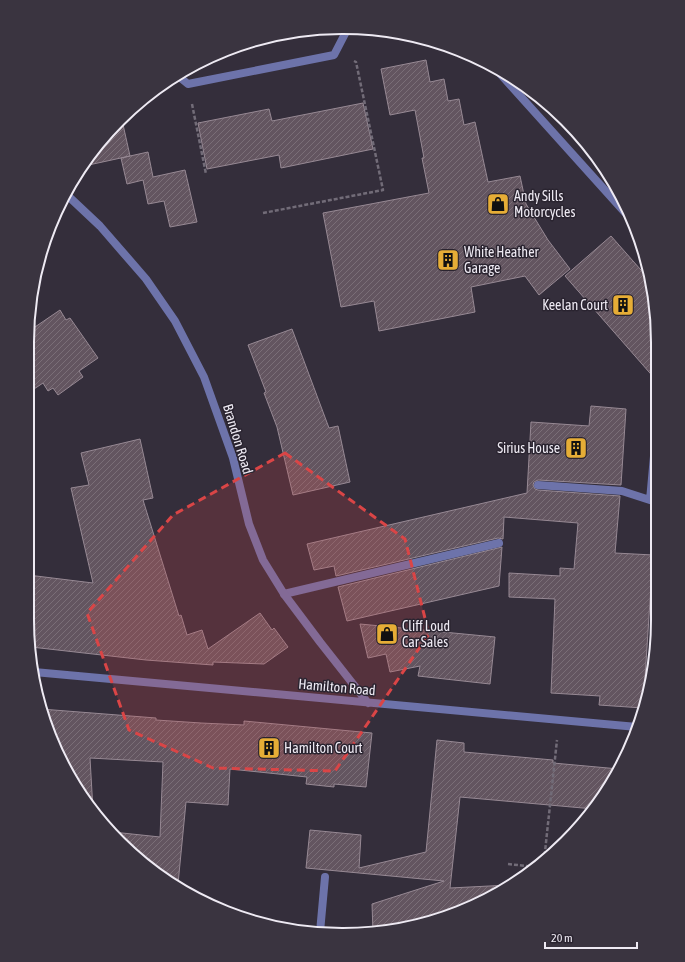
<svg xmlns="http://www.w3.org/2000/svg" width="685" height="962" font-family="'Asap Condensed',sans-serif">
<defs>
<pattern id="building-hatch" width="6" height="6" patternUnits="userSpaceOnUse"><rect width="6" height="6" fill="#635560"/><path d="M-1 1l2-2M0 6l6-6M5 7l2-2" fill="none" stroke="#7a6e77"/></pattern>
</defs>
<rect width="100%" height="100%" fill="#342e3b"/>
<path fill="url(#building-hatch)" stroke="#978994" d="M 426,60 L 430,82 L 444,79 L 448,101 L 459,99 L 464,125 L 475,122 L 488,182 L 520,176 L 526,204 L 548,240 L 570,269 L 539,295 L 525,276 L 471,287 L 475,312 L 379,331 L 374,301 L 341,307 L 323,213 L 429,193 L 422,158 L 424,158 L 415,110 L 390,115 L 381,69 Z
M 363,103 L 373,149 L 281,168 L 279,155 L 207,169 L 198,123 L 269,109 L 272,121 Z
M 122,120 L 130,156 L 84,166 L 107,138 Z
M 148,152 L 153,177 L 185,170 L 197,222 L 170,227 L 164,201 L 148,204 L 143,180 L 127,184 L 121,158 Z
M 611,236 L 648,278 L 655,301 L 656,380 L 565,276 Z
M 60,310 L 66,320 L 70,318 L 98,358 L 79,371 L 83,377 L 58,395 L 53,388 L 48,391 L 43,383 L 31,391 L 32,329 Z
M 292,329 L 329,428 L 338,426 L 350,482 L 293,495 L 277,427 L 264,393 L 266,392 L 248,345 Z
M 591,406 L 626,409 L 621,485 L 538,480 L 534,482 L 533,485 L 535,489 L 538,490 L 620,496 L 615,553 L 653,555 L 643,708 L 599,705 L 600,696 L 551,693 L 555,599 L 509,597 L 509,573 L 560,576 L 560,568 L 574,569 L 578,523 L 504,517 L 503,539 L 498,538 L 336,576 L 334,566 L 314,570 L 307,544 L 527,493 L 531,422 L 589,426 Z
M 140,439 L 153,498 L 143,500 L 179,616 L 181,615 L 187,635 L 202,630 L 208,649 L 260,613 L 272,630 L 274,628 L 288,647 L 264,664 L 213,662 L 213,665 L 146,660 L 31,647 L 27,620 L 28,575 L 93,583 L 71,488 L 89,485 L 81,453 Z
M 502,547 L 499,586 L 347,621 L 338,587 Z
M 360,624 L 495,637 L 490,684 L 418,676 L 420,666 L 390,672 L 386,654 L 368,658 Z
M 41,709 L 156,718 L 156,720 L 201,723 L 244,725 L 244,721 L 372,733 L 366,787 L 334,784 L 334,787 L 306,784 L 307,777 L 230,769 L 228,805 L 186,802 L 178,884 L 135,857 L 113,832 L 160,837 L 163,762 L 90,758 L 93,810 L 80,795 Z
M 437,740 L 464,743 L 464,752 L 553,760 L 553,763 L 619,769 L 594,809 L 460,797 L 450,888 L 509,885 L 482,903 L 384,932 L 373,932 L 372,904 L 444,881 L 306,868 L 310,830 L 361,835 L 359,868 L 426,852 Z"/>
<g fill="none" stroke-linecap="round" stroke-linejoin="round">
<path stroke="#726c78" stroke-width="2.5" stroke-dasharray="4 2" stroke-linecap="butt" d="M 192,104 L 206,174
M 263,213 L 383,190 L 356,62 L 354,61
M 544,861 L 557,740
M 508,864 L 536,867"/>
<path stroke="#6d73aa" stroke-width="8" d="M 177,75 L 188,84 L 334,55 L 348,28
M 538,485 L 622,491 L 656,502
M 650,500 L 656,434
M 284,594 L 499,543
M 320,932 L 325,877"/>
<path stroke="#6d73aa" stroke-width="8" d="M 495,68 L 630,218
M 66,194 L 100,226 L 146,279 L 175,321 L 204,377 L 233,458 L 249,524 L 263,560 L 284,594 L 320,642 L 368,703
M 34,672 L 637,727"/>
</g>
<path fill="#da4546" fill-opacity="0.2" stroke="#da4546" stroke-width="3" stroke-dasharray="8 5" stroke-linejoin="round" d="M 285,453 L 405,539 L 429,634 L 335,771 L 213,768 L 129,730 L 87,613 L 173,515 Z"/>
<defs>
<g id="shop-square" transform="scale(1.15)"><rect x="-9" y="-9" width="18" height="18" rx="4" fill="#e6ad36" stroke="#2a2430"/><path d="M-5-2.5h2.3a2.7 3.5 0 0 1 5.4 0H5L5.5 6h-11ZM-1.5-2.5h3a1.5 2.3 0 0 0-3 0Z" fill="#111"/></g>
<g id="building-square" transform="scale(1.15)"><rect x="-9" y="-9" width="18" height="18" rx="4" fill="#e6ad36" stroke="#2a2430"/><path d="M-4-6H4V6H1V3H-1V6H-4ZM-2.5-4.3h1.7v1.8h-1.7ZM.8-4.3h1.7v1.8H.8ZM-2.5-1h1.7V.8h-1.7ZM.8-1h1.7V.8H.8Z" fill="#111"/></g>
</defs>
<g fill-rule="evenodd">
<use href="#shop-square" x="498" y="204"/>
<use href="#building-square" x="448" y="260"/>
<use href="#building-square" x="623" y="305"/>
<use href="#building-square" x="576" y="448"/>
<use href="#shop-square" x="387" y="634"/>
<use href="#building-square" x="269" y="748"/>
</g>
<g text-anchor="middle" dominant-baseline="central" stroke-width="3" stroke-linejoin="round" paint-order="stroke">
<g font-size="14" fill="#eeeaf3" stroke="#2a2430" text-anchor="start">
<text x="514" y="196">Andy Sills<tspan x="514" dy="16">Motorcycles</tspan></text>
<text x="464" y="252">White Heather<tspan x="464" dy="16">Garage</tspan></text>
<text x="608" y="305" text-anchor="end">Keelan Court</text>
<text x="560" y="448" text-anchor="end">Sirius House</text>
<text x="402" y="626">Cliff Loud<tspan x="402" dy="16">Car Sales</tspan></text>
<text x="284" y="748">Hamilton Court</text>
</g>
<g font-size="14" fill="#eeeaf3" stroke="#2a2430">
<text transform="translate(238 439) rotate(73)">Brandon Road</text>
<text transform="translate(337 687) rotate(5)">Hamilton Road</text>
</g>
</g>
<path d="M0 0H685V962H0ZM342 34H343A308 308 0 0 1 651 342V620A308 308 0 0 1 343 928H342A308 308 0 0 1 34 620V342A308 308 0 0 1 342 34Z" fill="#3a3440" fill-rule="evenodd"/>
<path fill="none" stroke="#eeeaf3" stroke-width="2" d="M342 34H343A308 308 0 0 1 651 342V620A308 308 0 0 1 343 928H342A308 308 0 0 1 34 620V342A308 308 0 0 1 342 34Z"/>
<path d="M545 942v6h92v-6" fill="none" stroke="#eeeaf3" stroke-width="2"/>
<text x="551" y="942" font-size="12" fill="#eeeaf3" stroke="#2a2430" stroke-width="3" paint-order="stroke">20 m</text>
</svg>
